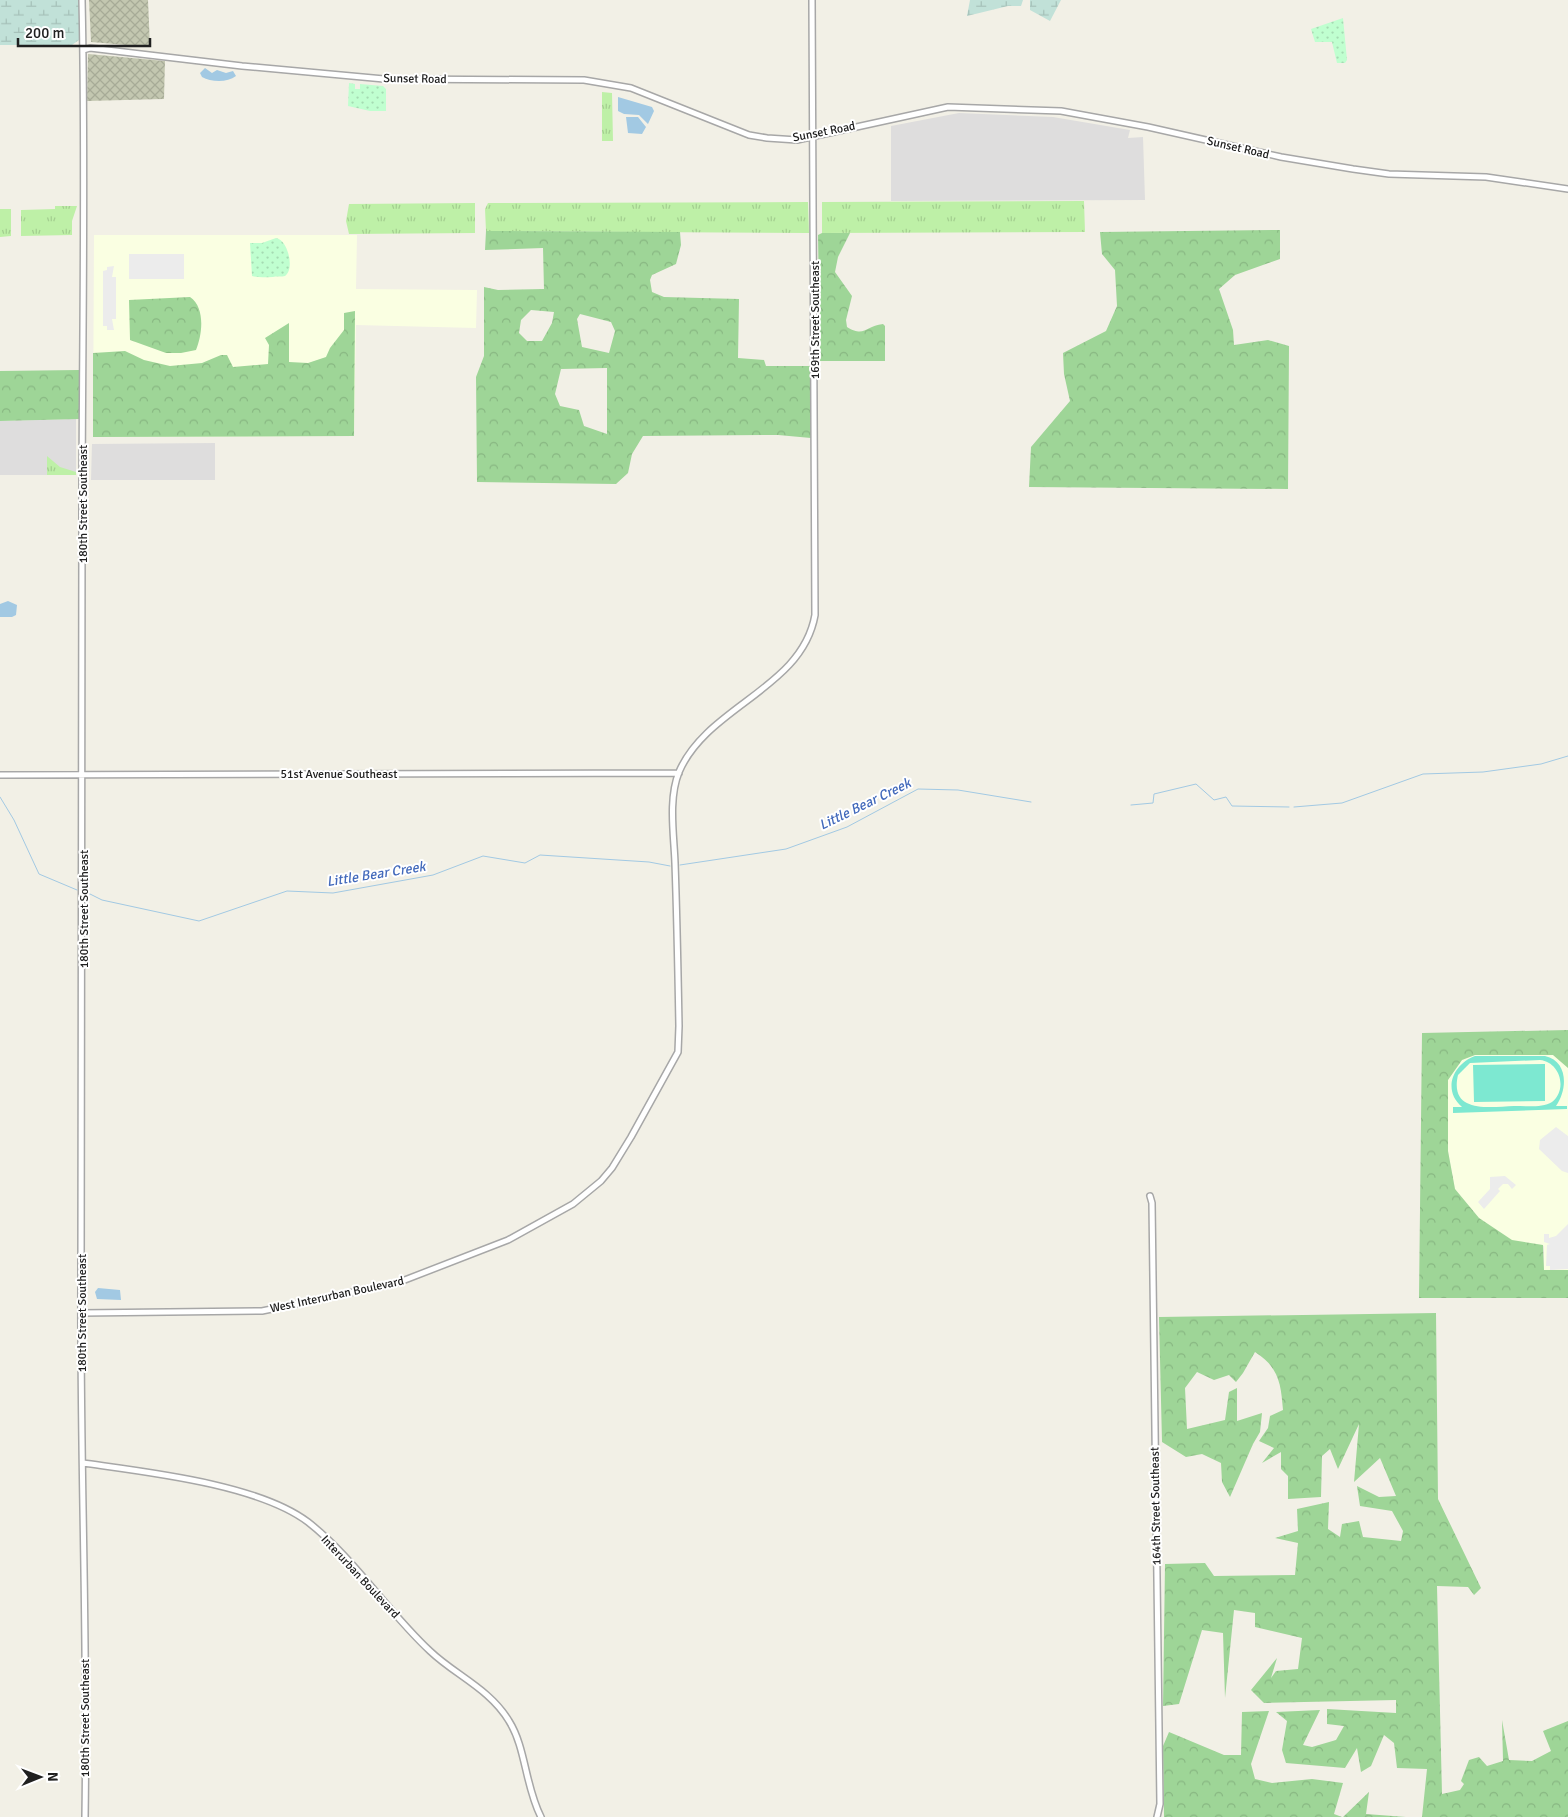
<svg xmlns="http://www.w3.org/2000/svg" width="1568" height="1817" font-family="Signika,sans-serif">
<defs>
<pattern id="construction-cross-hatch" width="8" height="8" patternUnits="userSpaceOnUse" patternTransform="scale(1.25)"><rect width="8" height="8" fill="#c3c7b0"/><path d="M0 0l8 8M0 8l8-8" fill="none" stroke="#a7ab97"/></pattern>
<pattern id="grass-tufts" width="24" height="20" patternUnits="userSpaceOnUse" patternTransform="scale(1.25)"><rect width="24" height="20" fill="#bef0a7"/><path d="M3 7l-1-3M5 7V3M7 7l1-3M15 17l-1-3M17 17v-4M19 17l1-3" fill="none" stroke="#a3ce8f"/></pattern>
<pattern id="forest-crowns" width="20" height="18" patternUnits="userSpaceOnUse" patternTransform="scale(1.25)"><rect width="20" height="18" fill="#9ed597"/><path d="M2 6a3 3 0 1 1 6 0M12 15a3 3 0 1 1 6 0" fill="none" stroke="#88b782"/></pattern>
<pattern id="wetland-marsh" width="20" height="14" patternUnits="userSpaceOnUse" patternTransform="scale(1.25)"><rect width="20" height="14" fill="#c1e1d8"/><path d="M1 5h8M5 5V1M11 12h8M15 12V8" fill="none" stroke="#a6c1b9"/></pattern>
<pattern id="park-dots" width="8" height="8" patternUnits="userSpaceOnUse" patternTransform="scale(1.25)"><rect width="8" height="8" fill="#c0ffd0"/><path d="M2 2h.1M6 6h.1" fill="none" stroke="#a5dab2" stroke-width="1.8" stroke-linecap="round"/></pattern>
</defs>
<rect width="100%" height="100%" fill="#f2f0e6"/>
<path fill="#dedddd" d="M 959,113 L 1053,117 L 1130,130 L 1128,138 L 1143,137 L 1145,200 L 891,201 L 891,126 Z
M 76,419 L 76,475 L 0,475 L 0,421 Z
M 215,443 L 215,480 L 91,480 L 92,444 Z"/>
<path fill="#faffe2" d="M 94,235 L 357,235 L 356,289 L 477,290 L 476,328 L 356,325 L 354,436 L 93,437 Z
M 1475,1055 L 1553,1055 L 1568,1068 L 1568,1270 L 1544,1270 L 1544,1246 L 1512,1241 L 1479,1218 L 1455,1189 L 1448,1151 L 1448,1080 L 1462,1060 Z"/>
<path fill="url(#construction-cross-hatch)" d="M 89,0 L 148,0 L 150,47 L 91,42 Z
M 88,54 L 165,61 L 164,99 L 87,101 Z"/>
<path fill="url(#grass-tufts)" d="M 602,92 L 612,93 L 613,141 L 602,141 Z
M 1084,201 L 1085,232 L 822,233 L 822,202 Z
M 808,202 L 809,233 L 486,231 L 485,209 L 488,203 Z
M 475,203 L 475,233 L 349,234 L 346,221 L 349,204 Z
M 55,206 L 77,206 L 72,221 L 72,235 L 21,236 L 21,210 L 55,209 Z
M 0,209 L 11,209 L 11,236 L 0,237 Z
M 47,456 L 60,467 L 76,472 L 76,475 L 47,475 Z"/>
<path fill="url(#forest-crowns)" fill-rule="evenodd" d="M 1280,230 L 1280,259 L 1235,275 L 1219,289 L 1233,330 L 1234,345 L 1268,340 L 1289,346 L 1288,489 L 1029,487 L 1031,447 L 1070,401 L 1064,374 L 1063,353 L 1106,331 L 1117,306 L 1115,270 L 1102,254 L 1100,232 Z
M 486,231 L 680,232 L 681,245 L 676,264 L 652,275 L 650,280 L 652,292 L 664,297 L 739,299 L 738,358 L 764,360 L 766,366 L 811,366 L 811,438 L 778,435 L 643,436 L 632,454 L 628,473 L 616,484 L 477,482 L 476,377 L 484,356 L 484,287 L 498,290 L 544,289 L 543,248 L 485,250 ZM 531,310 L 554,312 L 552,323 L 542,341 L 527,341 L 519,333 L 521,320 ZM 580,314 L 611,322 L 615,331 L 609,353 L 582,347 L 577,319 ZM 607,368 L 607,434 L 584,426 L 579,410 L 560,406 L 555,394 L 561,369 Z
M 822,233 L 850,233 L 838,257 L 835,272 L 852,296 L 846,320 L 847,327 C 865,338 865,326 883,324 L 885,326 L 885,361 L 820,361 L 818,235 Z
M 190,297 C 206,308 202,335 196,350 L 181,353 L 166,353 L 130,340 L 129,300 Z
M 355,311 L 354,436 L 93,437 L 93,353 L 125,351 L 144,360 L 170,366 L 202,363 L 221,355 L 227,355 L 233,367 L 268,364 L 269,345 L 265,338 L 289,323 L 289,362 L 308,363 L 326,357 L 330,348 L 344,330 L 344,313 Z
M 79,370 L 79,419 L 0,421 L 0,371 Z
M 1568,1030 L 1568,1068 L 1553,1055 L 1475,1055 L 1462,1060 L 1448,1080 L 1448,1151 L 1455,1189 L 1479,1218 L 1512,1240 L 1543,1245 L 1544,1270 L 1568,1270 L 1568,1298 L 1419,1298 L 1422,1033 Z
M 1436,1313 L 1438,1499 L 1481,1588 L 1474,1595 L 1468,1587 L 1437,1586 L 1442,1794 L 1460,1790 L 1464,1784 L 1461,1781 L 1469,1760 L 1479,1757 L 1487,1766 L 1503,1761 L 1502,1720 L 1509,1760 L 1532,1761 L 1551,1751 L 1543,1731 L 1568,1721 L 1568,1817 L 1422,1817 L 1427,1769 L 1397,1768 L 1394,1743 L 1384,1735 L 1371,1766 L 1361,1772 L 1357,1748 L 1345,1768 L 1286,1763 L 1282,1750 L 1287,1721 L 1276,1712 L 1320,1710 L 1303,1745 L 1312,1747 L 1336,1740 L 1344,1726 L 1327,1724 L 1327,1709 L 1396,1713 L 1396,1700 L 1264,1703 L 1251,1690 L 1277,1658 L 1271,1678 L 1276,1671 L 1298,1669 L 1302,1638 L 1255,1627 L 1255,1613 L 1234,1610 L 1225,1698 L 1223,1633 L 1202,1630 L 1179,1704 L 1163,1706 L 1165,1564 L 1205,1563 L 1214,1576 L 1295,1575 L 1298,1543 L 1275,1538 L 1298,1531 L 1297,1509 L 1329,1502 L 1328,1529 L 1340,1537 L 1342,1524 L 1359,1521 L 1363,1537 L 1401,1541 L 1403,1531 L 1392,1511 L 1360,1506 L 1357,1486 L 1379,1497 L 1396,1496 L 1380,1458 L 1354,1482 L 1359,1424 L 1338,1469 L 1330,1449 L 1322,1456 L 1321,1497 L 1288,1499 L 1288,1476 L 1281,1469 L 1281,1452 L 1262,1463 L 1274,1448 L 1259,1441 L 1268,1428 L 1270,1416 L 1283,1410 C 1281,1384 1279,1367 1255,1352 L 1243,1373 L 1236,1382 L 1229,1375 L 1214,1380 L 1197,1372 L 1185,1388 L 1187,1429 L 1225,1420 L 1229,1392 L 1237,1388 L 1237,1421 L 1262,1413 L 1260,1432 L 1253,1444 L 1230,1497 L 1222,1482 L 1221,1463 L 1202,1454 L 1186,1457 L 1162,1442 L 1159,1317 Z
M 1269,1711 L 1251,1764 L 1255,1779 L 1272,1783 L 1312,1779 L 1343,1783 L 1334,1814 L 1342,1817 L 1164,1817 L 1163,1746 L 1169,1732 L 1224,1755 L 1241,1755 L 1242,1712 Z
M 1369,1792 L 1366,1814 L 1406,1817 L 1343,1817 Z"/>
<path fill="url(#wetland-marsh)" d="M 0,0 L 79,0 L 79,40 L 72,45 L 0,45 Z
M 970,0 L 1023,0 L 1021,6 L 1008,6 L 967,16 Z
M 1030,0 L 1061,0 L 1050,21 L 1030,10 Z"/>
<path fill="url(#park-dots)" d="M 1343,18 L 1347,60 L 1345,63 L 1337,63 L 1332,42 L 1315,42 L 1311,29 Z
M 349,83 L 355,84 L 355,89 L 360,89 L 360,84 L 383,86 L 386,89 L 386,111 L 370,111 L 348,106 Z
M 276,238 C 288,240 295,269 285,276 C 282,277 276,276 273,277 C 266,277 259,278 252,276 L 250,243 L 262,243 Z"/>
<path fill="#7de8d1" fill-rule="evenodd" d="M 1475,1056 L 1545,1056 C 1568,1061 1568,1089 1556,1106 L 1567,1106 L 1567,1109 L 1453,1113 L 1453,1107 L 1462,1107 C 1442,1090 1453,1064 1475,1056 ZM 1540,1060 C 1560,1062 1568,1089 1552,1102 C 1542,1108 1526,1106 1514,1106 C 1490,1107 1449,1114 1458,1075 L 1470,1063 Z
M 1545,1064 L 1545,1101 L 1474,1102 L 1473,1065 Z"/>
<path fill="#ececec" d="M 129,254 L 184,254 L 184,279 L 129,279 Z
M 114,266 L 112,277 L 116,277 L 116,319 L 112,319 L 114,330 L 107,330 L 107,326 L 103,326 L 103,271 L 107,270 L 107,267 Z
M 1556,1127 L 1568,1136 L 1568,1173 L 1562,1171 L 1539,1149 L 1540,1140 Z
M 1505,1176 L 1516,1185 L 1512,1189 L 1508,1184 L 1503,1184 L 1498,1189 L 1500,1191 L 1484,1209 L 1478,1202 L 1490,1189 L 1490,1177 Z
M 1568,1224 L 1568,1269 L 1550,1270 L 1550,1266 L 1546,1266 L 1547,1245 L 1550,1244 L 1544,1242 L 1544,1234 L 1549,1234 L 1549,1238 L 1556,1236 Z"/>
<path fill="#a2c9e3" d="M 205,68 L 212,73 L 217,70 L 226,73 L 233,71 L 236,76 C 227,83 211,82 202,77 L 200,73 Z
M 618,97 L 652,107 L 654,111 L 648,124 L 639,115 L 624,114 L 618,111 Z
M 626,117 L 638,117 L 646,127 L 642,134 L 628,133 Z
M 8,601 L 17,605 L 16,615 L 12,617 L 0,617 L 0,604 Z
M 98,1288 L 120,1290 L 121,1300 L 97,1299 L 95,1292 Z"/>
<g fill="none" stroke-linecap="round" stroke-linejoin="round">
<path stroke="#a2c9e3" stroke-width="1" d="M 0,797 L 14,820 L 39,874 L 77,890
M 1131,805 L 1153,803 L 1154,794 L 1196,784 L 1214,800 L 1226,797 L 1232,806 L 1289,807
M 1294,807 L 1342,803 L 1423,774 L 1483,772 L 1541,764 L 1568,756
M 680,865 L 786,849 L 847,827 L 918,789 L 958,790 L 1031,802
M 88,893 L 102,900 L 199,921 L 287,891 L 333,893 L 433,875 L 483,856 L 525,863 L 540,855 L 649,862 L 670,866"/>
<g stroke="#a7a7a7" stroke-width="8">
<path id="minor" d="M 82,0 C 86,174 82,347 82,520 C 83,776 83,1032 81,1287 C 80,1464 88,1640 85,1817
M 83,50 L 90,48 L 242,66 L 384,79 L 584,80 L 631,88 L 749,135 L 767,138 L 797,140 L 948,107 L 1061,111 L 1148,127 L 1281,157 L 1353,169 L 1389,174 L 1486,177 L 1568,189
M 0,775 L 679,773
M 1150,1196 L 1152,1203 L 1160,1804 L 1157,1817
M 81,1313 L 262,1311 L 397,1283 L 508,1240 L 573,1204 L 601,1181 L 612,1168 L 631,1137 L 678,1052 L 679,1026 C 678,972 677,918 675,863 C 674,835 668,799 679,772 C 707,706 802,689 815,615 L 812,0
M 83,1463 C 146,1472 258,1484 308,1522 C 354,1558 387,1611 430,1651 C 455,1675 490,1689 509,1721 C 526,1748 525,1786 541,1817"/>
</g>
<use href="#minor" stroke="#fff" stroke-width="5"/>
</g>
<g text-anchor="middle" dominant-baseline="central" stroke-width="4" stroke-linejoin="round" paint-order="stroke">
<g font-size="12" fill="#202020" stroke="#fff">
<text transform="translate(415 79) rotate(1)">Sunset Road</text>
<text transform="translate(824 132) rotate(-11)">Sunset Road</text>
<text transform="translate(1238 148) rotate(13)">Sunset Road</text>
<text transform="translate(815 320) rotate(-90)">169th Street Southeast</text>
<text transform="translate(83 504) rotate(-90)">180th Street Southeast</text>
<text x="339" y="774">51st Avenue Southeast</text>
<text transform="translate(84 909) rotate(-90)">180th Street Southeast</text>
<text transform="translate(337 1295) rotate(-12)">West Interurban Boulevard</text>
<text transform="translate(82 1313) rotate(-90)">180th Street Southeast</text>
<text transform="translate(1156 1506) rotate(-91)">164th Street Southeast</text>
<text transform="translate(360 1577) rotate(47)">Interurban Boulevard</text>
<text transform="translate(85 1718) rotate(-90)">180th Street Southeast</text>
</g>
<g font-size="14" font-style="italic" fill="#4269bb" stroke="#fff">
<text transform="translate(865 804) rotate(-26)">Little Bear Creek</text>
<text transform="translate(376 874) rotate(-9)">Little Bear Creek</text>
</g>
</g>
<g transform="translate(40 1777) rotate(89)" stroke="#ffffff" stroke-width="4" paint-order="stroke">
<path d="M0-4L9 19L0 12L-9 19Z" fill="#202020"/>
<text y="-8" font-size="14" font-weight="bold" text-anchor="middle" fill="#202020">N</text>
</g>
<path d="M18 38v8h132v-8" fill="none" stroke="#202020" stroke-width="2.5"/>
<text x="25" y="38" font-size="15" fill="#202020" stroke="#ffffff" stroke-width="4" paint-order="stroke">200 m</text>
</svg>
